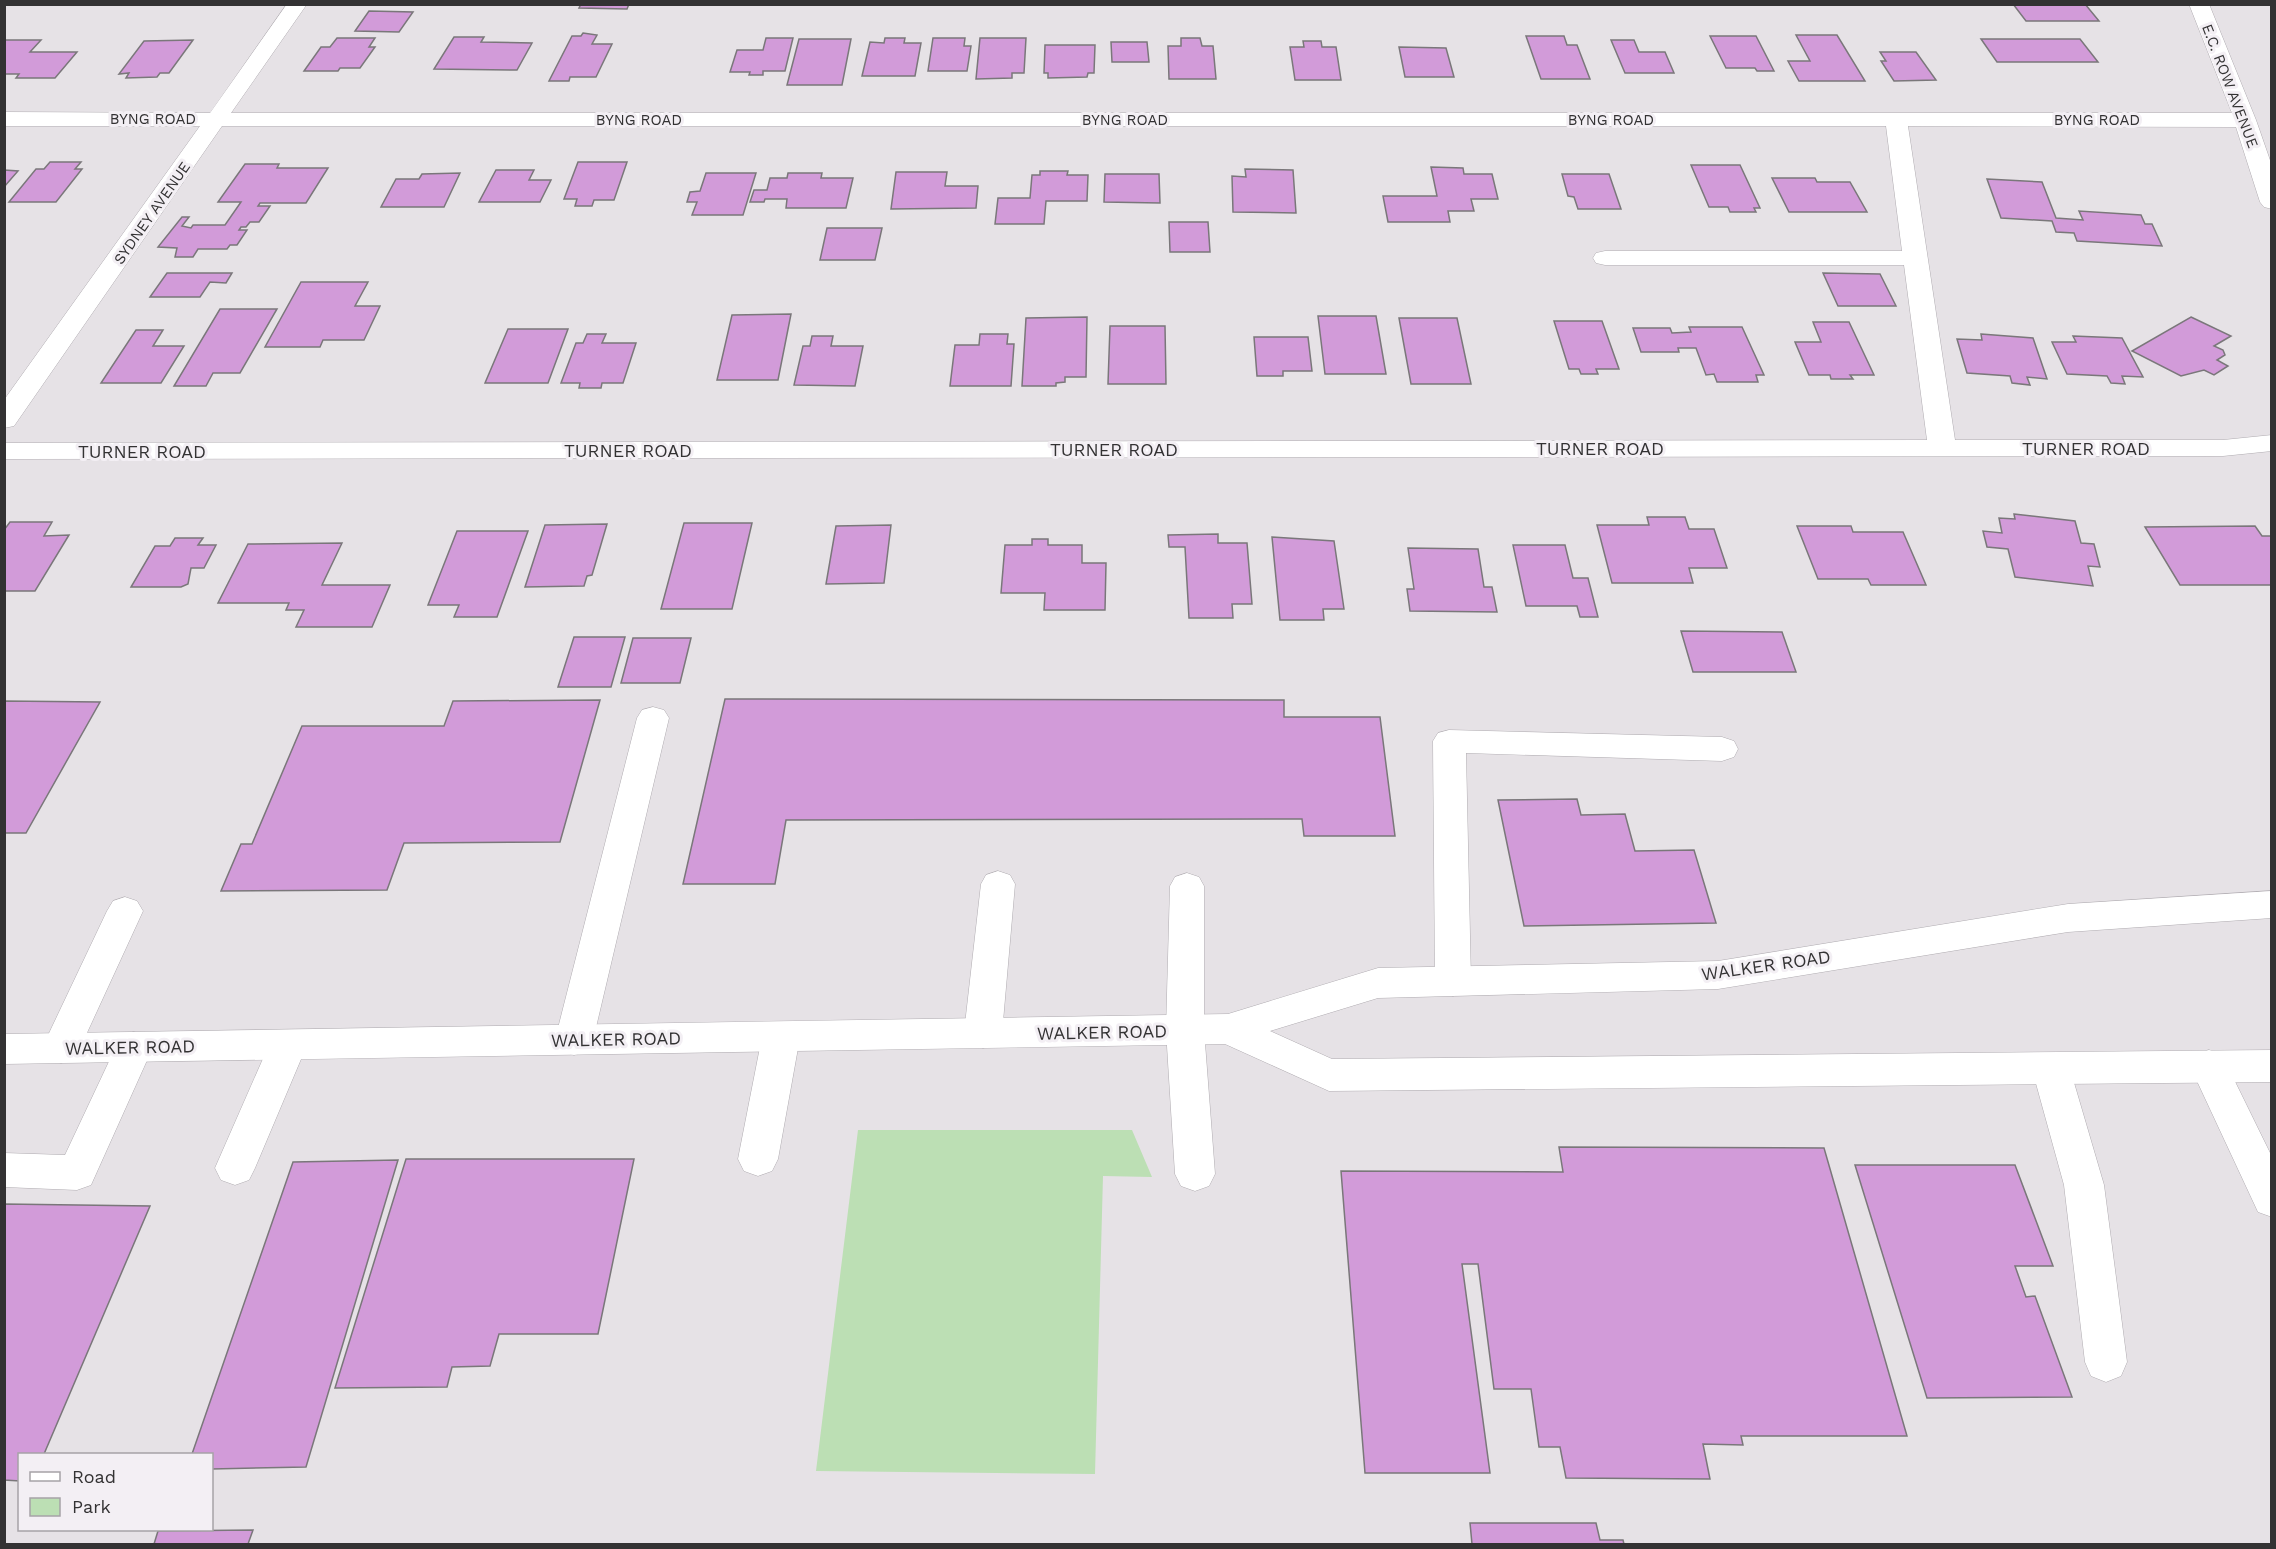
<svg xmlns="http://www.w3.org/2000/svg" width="2276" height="1549" font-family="'Work Sans',sans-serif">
<rect width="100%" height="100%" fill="#e6e2e6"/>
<path fill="#bcdfb4" d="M 858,1130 L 1132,1130 L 1152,1177 L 1103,1176 L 1095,1474 L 816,1471 Z"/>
<path fill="#d29bd9" stroke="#7a777a" stroke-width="1.5" d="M 581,4 L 629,4 L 627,9 L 579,8 Z
M 2013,4 L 2085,4 L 2099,21 L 2026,21 Z
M 369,11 L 413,12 L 399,32 L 355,31 Z
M 583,33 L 597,35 L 592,44 L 612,44 L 596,77 L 570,77 L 569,81 L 549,81 L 572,36 L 581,36 Z
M 1796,35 L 1837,35 L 1865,81 L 1799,81 L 1788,61 L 1810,61 Z
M 1526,36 L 1564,36 L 1567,45 L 1577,45 L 1590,79 L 1541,79 Z
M 1710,36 L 1756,36 L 1774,71 L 1757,71 L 1755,68 L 1726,68 Z
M 454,37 L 484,37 L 481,42 L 532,43 L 517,70 L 434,69 Z
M 337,38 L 375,38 L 369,47 L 375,47 L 360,68 L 340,68 L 338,71 L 304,71 L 321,47 L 330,47 Z
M 766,38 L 793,38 L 785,71 L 763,71 L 763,75 L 749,75 L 750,72 L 730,72 L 737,50 L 763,50 Z
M 885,38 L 905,38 L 904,43 L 921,43 L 915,76 L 862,76 L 870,42 L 884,43 Z
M 933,38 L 965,38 L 964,46 L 971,46 L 967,71 L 928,71 Z
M 980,38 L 1026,38 L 1024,73 L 1012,73 L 1012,78 L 976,79 Z
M 1181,38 L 1200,38 L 1202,46 L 1213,46 L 1216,79 L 1169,79 L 1168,46 L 1181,46 Z
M 799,39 L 851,39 L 842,85 L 787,85 Z
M 1981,39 L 2080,39 L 2098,62 L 1997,62 Z
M 4,40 L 41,40 L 30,52 L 77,52 L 55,78 L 16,78 L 19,74 L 4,74 Z
M 193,40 L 169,73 L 160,73 L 157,77 L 126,78 L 129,73 L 119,74 L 144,41 Z
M 1611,40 L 1634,40 L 1639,52 L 1665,52 L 1674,73 L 1625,73 Z
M 1303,41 L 1321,41 L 1322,47 L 1336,47 L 1341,80 L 1295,80 L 1290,47 L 1304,47 Z
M 1111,42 L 1147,42 L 1149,62 L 1112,62 Z
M 1045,45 L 1095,45 L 1094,73 L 1088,73 L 1087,77 L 1048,78 L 1048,73 L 1044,73 Z
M 1399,47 L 1446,48 L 1454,77 L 1405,77 Z
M 1880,52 L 1916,52 L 1936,80 L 1894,81 L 1881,61 L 1886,61 Z
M 50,162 L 81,162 L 75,169 L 82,169 L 56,202 L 9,202 L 36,169 L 44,169 Z
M 578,162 L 627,162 L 614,200 L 594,200 L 592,206 L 575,206 L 577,199 L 564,199 Z
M 245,164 L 279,164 L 277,168 L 328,168 L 306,203 L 260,203 L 258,206 L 270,206 L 259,222 L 250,222 L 246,227 L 241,227 L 239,230 L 247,230 L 237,245 L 230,245 L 227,249 L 198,249 L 193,257 L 175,257 L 177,248 L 158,247 L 182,217 L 189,217 L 182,226 L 191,228 L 193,225 L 225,225 L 241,202 L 218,202 Z
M 1691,165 L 1740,165 L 1760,208 L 1754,208 L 1756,212 L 1730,212 L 1728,207 L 1709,207 Z
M 1431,167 L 1463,168 L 1464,174 L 1492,174 L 1498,199 L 1471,199 L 1474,211 L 1448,211 L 1450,222 L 1388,222 L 1383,196 L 1437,196 Z
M 1245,169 L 1293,170 L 1296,213 L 1233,212 L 1232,176 L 1246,177 Z
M 4,170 L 18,171 L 4,187 Z
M 496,170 L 534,170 L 529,180 L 551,180 L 540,202 L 479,202 Z
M 1040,171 L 1068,171 L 1067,175 L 1088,175 L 1087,201 L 1046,201 L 1044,224 L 995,224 L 998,198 L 1030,198 L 1032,175 L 1040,175 Z
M 896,172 L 947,172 L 945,186 L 978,186 L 976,208 L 891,209 Z
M 460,173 L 444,207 L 381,207 L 396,179 L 419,179 L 422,174 Z
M 706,173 L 756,173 L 743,215 L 692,215 L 697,202 L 687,202 L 690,192 L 700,191 Z
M 788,173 L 822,173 L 821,178 L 853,178 L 846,208 L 786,208 L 787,199 L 765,199 L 764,202 L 750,202 L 754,190 L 767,190 L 770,178 L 787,178 Z
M 1105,174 L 1159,174 L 1160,203 L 1104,202 Z
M 1562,174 L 1609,174 L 1621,209 L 1578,209 L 1574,197 L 1568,196 Z
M 1772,178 L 1815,178 L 1817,182 L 1850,182 L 1867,212 L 1789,212 Z
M 1987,179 L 2042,182 L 2056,218 L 2083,220 L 2079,211 L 2141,215 L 2145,224 L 2152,224 L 2162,246 L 2077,241 L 2074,233 L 2056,232 L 2052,221 L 2001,218 Z
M 1169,222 L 1208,222 L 1210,252 L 1170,252 Z
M 827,228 L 882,228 L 875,260 L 820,260 Z
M 167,273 L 232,273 L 226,283 L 210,282 L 200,297 L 150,297 Z
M 1823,273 L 1880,274 L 1896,306 L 1838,306 Z
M 301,282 L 368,282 L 355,306 L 380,306 L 364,340 L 323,340 L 320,347 L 265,347 Z
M 220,309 L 277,309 L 240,373 L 213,373 L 206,386 L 174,386 Z
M 791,314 L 778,380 L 717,380 L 732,315 Z
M 1318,316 L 1376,316 L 1386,374 L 1325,374 Z
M 1087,317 L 1086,377 L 1065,377 L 1065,382 L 1056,383 L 1056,386 L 1022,386 L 1026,318 Z
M 2191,317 L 2231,336 L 2214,346 L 2223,350 L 2225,355 L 2217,360 L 2228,366 L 2214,375 L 2204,370 L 2181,376 L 2132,351 Z
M 1399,318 L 1457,318 L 1471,384 L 1411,384 Z
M 1554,321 L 1602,321 L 1619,369 L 1596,369 L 1598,374 L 1581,374 L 1579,369 L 1569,369 Z
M 1813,322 L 1849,322 L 1874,375 L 1850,375 L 1853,379 L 1831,379 L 1830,375 L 1809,375 L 1795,342 L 1821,342 Z
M 1110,326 L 1165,326 L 1166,384 L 1108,384 Z
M 1689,327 L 1742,327 L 1764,375 L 1756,375 L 1758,382 L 1717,382 L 1714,374 L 1706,375 L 1696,348 L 1678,348 L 1679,352 L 1641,352 L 1633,328 L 1670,328 L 1672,333 L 1691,332 Z
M 508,329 L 568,329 L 548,383 L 485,383 Z
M 136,330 L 163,330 L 153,346 L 184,346 L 161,383 L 101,383 Z
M 587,334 L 606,334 L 602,343 L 636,343 L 623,383 L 602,383 L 601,388 L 579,388 L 580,383 L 561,383 L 576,343 L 583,343 Z
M 980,334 L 1008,334 L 1007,344 L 1014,344 L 1011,386 L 950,386 L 955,345 L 979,345 Z
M 1981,334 L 2033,338 L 2047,379 L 2027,377 L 2030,385 L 2012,383 L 2010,376 L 1967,373 L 1957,339 L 1982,340 Z
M 812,336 L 833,336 L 831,346 L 863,346 L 855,386 L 794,385 L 803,346 L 810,346 Z
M 2073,336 L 2122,338 L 2143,377 L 2122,376 L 2125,384 L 2111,383 L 2107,376 L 2067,374 L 2052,342 L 2076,342 Z
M 1254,337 L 1308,337 L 1312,371 L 1283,371 L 1283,376 L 1257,376 Z
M 2014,514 L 2075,521 L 2081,543 L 2094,544 L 2100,567 L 2088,566 L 2093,586 L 2015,577 L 2008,549 L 1987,547 L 1983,531 L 2002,533 L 1999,518 L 2015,519 Z
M 1647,517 L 1685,517 L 1689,529 L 1714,529 L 1727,568 L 1689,568 L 1693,583 L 1612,583 L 1597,525 L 1649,525 Z
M 10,522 L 52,522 L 44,536 L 69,535 L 35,591 L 4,591 L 4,530 Z
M 684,523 L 752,523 L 732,609 L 661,609 Z
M 607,524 L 592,575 L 587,576 L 584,586 L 525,587 L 545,525 Z
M 891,525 L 884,583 L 826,584 L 836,526 Z
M 1797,526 L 1851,526 L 1853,532 L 1903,532 L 1926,585 L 1871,585 L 1868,579 L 1818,579 Z
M 2255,526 L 2262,536 L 2272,536 L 2272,585 L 2180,585 L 2145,527 Z
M 457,531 L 528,531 L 497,617 L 454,617 L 459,605 L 428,605 Z
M 1218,534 L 1218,543 L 1247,543 L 1252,604 L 1232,604 L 1233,618 L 1189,618 L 1185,547 L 1169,547 L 1168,535 Z
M 1272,537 L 1334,541 L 1344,609 L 1323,609 L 1324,620 L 1280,620 Z
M 175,538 L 203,538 L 198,545 L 216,545 L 204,568 L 191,568 L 188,584 L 181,587 L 131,587 L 155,546 L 170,546 Z
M 1032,539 L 1048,539 L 1048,545 L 1082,545 L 1082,563 L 1106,563 L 1105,610 L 1044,610 L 1045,593 L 1001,593 L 1005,545 L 1032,545 Z
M 342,543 L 322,585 L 390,585 L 372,627 L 296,627 L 304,610 L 286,610 L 289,603 L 218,603 L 248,544 Z
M 1513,545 L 1565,545 L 1573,578 L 1588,578 L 1598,617 L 1580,617 L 1577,606 L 1526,606 Z
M 1408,548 L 1478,549 L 1484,587 L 1492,587 L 1497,612 L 1410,611 L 1407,589 L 1414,589 Z
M 1681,631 L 1782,632 L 1796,672 L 1693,672 Z
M 574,637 L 625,637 L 611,687 L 558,687 Z
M 633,638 L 691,638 L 680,683 L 621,683 Z
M 725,699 L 1284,700 L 1284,717 L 1380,717 L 1395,836 L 1304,836 L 1302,819 L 786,820 L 775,884 L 683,884 Z
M 600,700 L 560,842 L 404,843 L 387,890 L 221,891 L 241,844 L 252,844 L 302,726 L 444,726 L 453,701 Z
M 4,701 L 100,702 L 26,833 L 4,833 Z
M 1577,799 L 1581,815 L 1625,814 L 1635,851 L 1694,850 L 1716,923 L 1524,926 L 1498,800 Z
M 1559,1147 L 1824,1148 L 1907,1436 L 1741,1436 L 1743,1445 L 1703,1444 L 1710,1479 L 1566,1478 L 1560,1447 L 1539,1447 L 1531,1389 L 1494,1389 L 1478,1264 L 1462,1264 L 1490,1473 L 1365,1473 L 1341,1171 L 1563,1172 Z
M 406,1159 L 634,1159 L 598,1334 L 499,1334 L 490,1366 L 452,1367 L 447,1387 L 335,1388 Z
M 398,1160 L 306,1467 L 212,1469 L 212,1454 L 192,1454 L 293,1162 Z
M 1855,1165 L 2015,1165 L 2053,1266 L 2015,1266 L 2026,1297 L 2035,1296 L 2072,1397 L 1927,1398 Z
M 4,1204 L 150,1206 L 44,1454 L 20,1454 L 20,1481 L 4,1480 Z
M 1470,1523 L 1596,1523 L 1600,1540 L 1623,1540 L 1624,1544 L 1472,1544 Z
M 253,1530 L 248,1544 L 154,1544 L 158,1531 Z"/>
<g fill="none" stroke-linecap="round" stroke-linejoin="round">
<g stroke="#b0acb1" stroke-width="1">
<path id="minor" d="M 287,4 L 307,4 L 231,113 L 2232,113 L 2189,4 L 2209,4 L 2256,120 L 2272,166 L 2272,209 L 2264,207 L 2260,202 L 2236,127 L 1908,126 L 1955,440 L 2223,440 L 2272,435 L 2272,451 L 2223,456 L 4,459 L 4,443 L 1927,440 L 1904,265 L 1605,265 L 1596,263 L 1593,258 L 1596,253 L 1605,251 L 1902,251 L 1886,126 L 222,126 L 14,426 L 4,428 L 4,400 L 200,126 L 4,126 L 4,112 L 210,113 Z
M 653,707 L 664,710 L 669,718 L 593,1040 L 587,1051 L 574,1055 L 561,1051 L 555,1040 L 637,718 L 642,710 Z
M 1449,730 L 1722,737 L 1734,741 L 1738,749 L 1734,757 L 1722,761 L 1466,753 L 1471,981 L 1466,991 L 1453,996 L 1440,991 L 1435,981 L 1433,741 L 1438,733 Z
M 998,871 L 1010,875 L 1015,884 L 1002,1033 L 996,1044 L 983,1048 L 970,1044 L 964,1033 L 981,884 L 986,875 Z
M 1187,873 L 1199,877 L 1204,886 L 1204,1030 L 1215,1174 L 1209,1186 L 1195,1191 L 1181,1186 L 1175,1174 L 1166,1030 L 1170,886 L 1175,877 Z
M 125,897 L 137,901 L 143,911 L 80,1048 L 74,1059 L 61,1063 L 48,1059 L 42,1048 L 107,911 L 113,901 Z
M 781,1022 L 794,1026 L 800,1037 L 778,1159 L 772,1171 L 758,1176 L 744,1171 L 738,1159 L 762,1037 L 768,1026 Z
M 288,1030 L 301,1034 L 307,1045 L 255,1168 L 249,1180 L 235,1185 L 221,1180 L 215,1168 L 269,1045 L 275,1034 Z
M 134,1032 L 147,1036 L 153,1047 L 91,1185 L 77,1190 L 4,1187 L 4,1153 L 65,1155 L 121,1036 Z
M 2209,1050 L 2222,1055 L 2272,1157 L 2272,1217 L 2258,1212 L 2190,1066 L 2196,1055 Z
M 2051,1053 L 2064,1058 L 2070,1069 L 2104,1185 L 2127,1362 L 2121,1376 L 2106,1382 L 2091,1376 L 2085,1362 L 2064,1185 L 2032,1069 L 2038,1058 Z"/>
</g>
<g stroke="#b0acb1" stroke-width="1">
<path id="major" d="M 2272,891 L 2272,918 L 2068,932 L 1718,989 L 1378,998 L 1270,1031 L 1332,1059 L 2272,1050 L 2272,1082 L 1329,1091 L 1225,1044 L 4,1064 L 4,1034 L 1228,1014 L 1378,968 L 1718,961 L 2068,904 Z"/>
</g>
<use href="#minor" fill="#fff" fill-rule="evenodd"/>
<use href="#major" fill="#fff" fill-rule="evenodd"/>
</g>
<g text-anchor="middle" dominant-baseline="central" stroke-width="6" stroke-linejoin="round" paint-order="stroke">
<g font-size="15" fill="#333233" stroke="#f3eff4">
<text transform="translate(2230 86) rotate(69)">E.C. ROW AVENUE</text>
<text x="153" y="119">BYNG ROAD</text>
<text x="639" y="120">BYNG ROAD</text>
<text x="1125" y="120">BYNG ROAD</text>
<text x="1611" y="120">BYNG ROAD</text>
<text x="2097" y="120">BYNG ROAD</text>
<text transform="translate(152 213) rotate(-55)">SYDNEY AVENUE</text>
</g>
<g font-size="18" fill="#333233" stroke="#f3eff4">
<text x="1600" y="448">TURNER ROAD</text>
<text x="2086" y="448">TURNER ROAD</text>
<text x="1114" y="449">TURNER ROAD</text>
<text x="628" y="450">TURNER ROAD</text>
<text x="142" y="451">TURNER ROAD</text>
<text transform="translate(1766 965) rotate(-8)">WALKER ROAD</text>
<text transform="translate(1102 1032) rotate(-1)">WALKER ROAD</text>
<text transform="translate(616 1039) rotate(-1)">WALKER ROAD</text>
<text transform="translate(130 1047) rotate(-1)">WALKER ROAD</text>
</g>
</g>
<rect width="2276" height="1549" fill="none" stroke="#333233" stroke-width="12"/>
<rect x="18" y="1453" width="195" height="78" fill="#f3eff4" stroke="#a6a3a7" stroke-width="1.5"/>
<rect x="30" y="1472" width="30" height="9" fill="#ffffff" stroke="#a6a3a7" stroke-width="1.5"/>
<text x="72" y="1483" font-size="18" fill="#333233">Road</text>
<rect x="30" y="1498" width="30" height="18" fill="#bcdfb4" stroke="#a6a3a7" stroke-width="1.5"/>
<text x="72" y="1513" font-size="18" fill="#333233">Park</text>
</svg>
